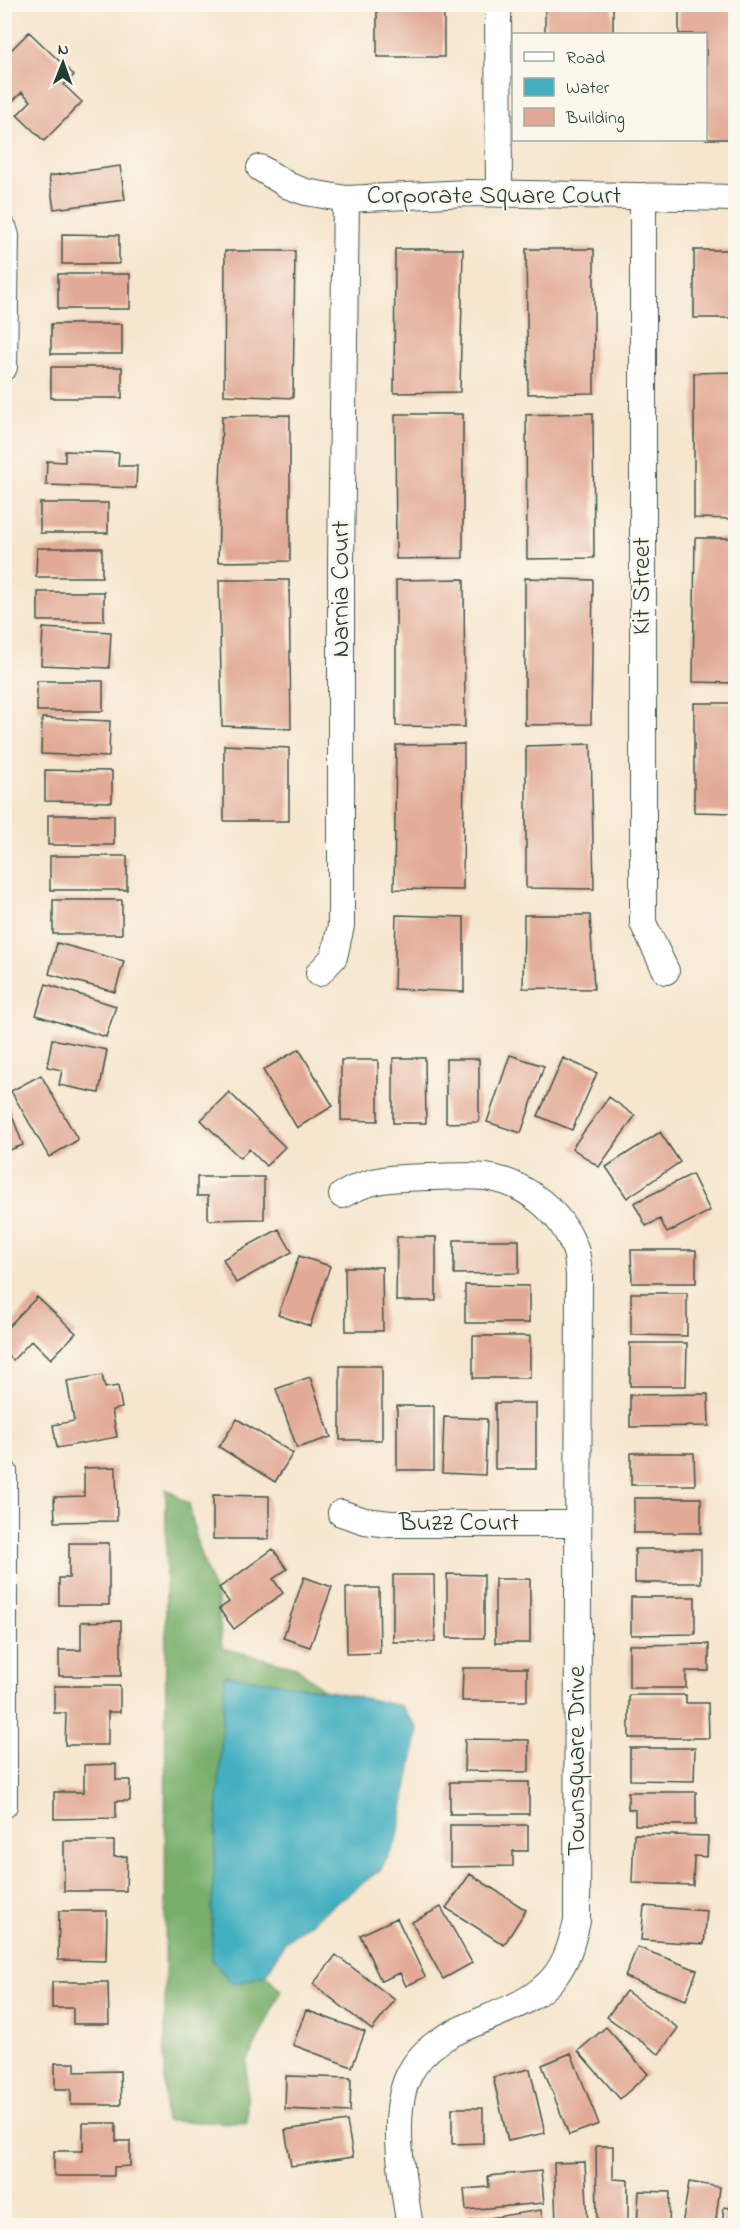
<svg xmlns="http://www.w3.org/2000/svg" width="740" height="2230" font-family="'Indie Flower',sans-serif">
<rect width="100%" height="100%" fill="#fbf7ec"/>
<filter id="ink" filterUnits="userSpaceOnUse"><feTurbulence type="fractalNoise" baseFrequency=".0167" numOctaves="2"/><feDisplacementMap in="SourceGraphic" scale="12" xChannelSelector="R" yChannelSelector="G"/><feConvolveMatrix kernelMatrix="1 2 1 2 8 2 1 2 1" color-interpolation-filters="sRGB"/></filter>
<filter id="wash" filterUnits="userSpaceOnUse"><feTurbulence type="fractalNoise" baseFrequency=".008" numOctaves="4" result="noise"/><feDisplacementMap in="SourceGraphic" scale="24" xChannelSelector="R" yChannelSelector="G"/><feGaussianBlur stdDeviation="1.35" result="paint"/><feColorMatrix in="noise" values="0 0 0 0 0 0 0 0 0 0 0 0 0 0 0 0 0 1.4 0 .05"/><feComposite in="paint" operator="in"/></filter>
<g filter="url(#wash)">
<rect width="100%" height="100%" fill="#f6e6ce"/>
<path fill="#78af6c" stroke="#4c7650" stroke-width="1.5" d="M 166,1489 L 189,1504 L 198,1547 L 218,1602 L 222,1648 L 296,1667 L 324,1690 L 226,1675 L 233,1984 L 266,1975 L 281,1991 L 247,2062 L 247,2123 L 165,2121 Z"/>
<path fill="#43afc0" stroke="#31767a" stroke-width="1.5" d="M 225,1675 L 324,1690 L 401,1706 L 418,1730 L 397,1840 L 381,1869 L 285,1942 L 266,1975 L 233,1984 L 212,1960 L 212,1906 Z"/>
<g id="blocks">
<path fill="#e2aa96" d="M 377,4 L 444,4 L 444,57 L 377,57 Z
M 545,4 L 613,4 L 613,34 L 545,34 Z
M 679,4 L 736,4 L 736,139 L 706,139 L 706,34 L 679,34 Z
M 29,32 L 74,75 L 64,85 L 82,102 L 44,141 L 17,115 L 31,101 L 22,92 L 9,105 L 4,101 L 4,57 Z
M 120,166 L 125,200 L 54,209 L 49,176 Z
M 62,234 L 119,235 L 119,264 L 62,264 Z
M 395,249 L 463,249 L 460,392 L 394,393 Z
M 526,249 L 594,249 L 594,393 L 528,394 Z
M 694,250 L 736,250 L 736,318 L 694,318 Z
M 225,251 L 295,251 L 293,398 L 224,395 Z
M 58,274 L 130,274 L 130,309 L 58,309 Z
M 51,324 L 122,324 L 122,354 L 51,354 Z
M 51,367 L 122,367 L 122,398 L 51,398 Z
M 736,372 L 736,519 L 694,518 L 694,373 Z
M 593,413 L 594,558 L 527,559 L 526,415 Z
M 395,414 L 463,414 L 463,558 L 396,559 Z
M 290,415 L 290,561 L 218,562 L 222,416 Z
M 65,451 L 119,453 L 118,466 L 137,466 L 136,488 L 46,485 L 47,461 L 65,462 Z
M 40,503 L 108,503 L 108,533 L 40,533 Z
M 695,538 L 736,538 L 736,683 L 693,682 Z
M 37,548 L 102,548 L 102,577 L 36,577 Z
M 525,578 L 593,580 L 591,724 L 525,725 Z
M 464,579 L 465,727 L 396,726 L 396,580 Z
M 219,580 L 289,580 L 291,729 L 222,726 Z
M 38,592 L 104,592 L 104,621 L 38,621 Z
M 43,628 L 111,632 L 109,668 L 41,665 Z
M 37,681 L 103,681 L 103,711 L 37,711 Z
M 694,703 L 736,703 L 736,813 L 694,812 Z
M 42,718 L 110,721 L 109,757 L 41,754 Z
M 464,744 L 463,890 L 394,889 L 396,745 Z
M 591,744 L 594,889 L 526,888 L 526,746 Z
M 224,745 L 289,748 L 289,821 L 224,821 Z
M 45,770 L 112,771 L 112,802 L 45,801 Z
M 48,815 L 114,815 L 114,845 L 48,845 Z
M 50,856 L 127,856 L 127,890 L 50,890 Z
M 53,900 L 122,900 L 122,934 L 53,934 Z
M 396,915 L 464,917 L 464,992 L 394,989 Z
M 524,915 L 590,915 L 594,989 L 523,988 Z
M 57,943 L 124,961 L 115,992 L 49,974 Z
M 46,984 L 116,1006 L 106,1037 L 36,1015 Z
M 52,1039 L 107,1050 L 99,1093 L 59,1085 L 62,1070 L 47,1067 Z
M 299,1049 L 333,1106 L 297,1128 L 263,1070 Z
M 510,1055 L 544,1066 L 521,1133 L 487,1122 Z
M 393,1058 L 425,1058 L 426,1123 L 393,1123 Z
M 563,1058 L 597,1073 L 572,1130 L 538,1116 Z
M 446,1059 L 479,1059 L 479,1122 L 446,1123 Z
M 341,1060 L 378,1060 L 378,1121 L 341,1120 Z
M 41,1075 L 78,1140 L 49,1157 L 11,1091 Z
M 229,1092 L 285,1147 L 266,1166 L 249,1149 L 240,1158 L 201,1120 Z
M 4,1094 L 23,1145 L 4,1152 Z
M 609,1097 L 635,1116 L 599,1167 L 572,1148 Z
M 660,1132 L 680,1162 L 627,1198 L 606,1167 Z
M 692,1174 L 710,1211 L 667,1233 L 660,1219 L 646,1226 L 634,1203 Z
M 197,1177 L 264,1177 L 264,1219 L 208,1220 L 208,1196 L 197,1196 Z
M 279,1229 L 292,1252 L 236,1283 L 223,1259 Z
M 397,1237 L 436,1237 L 436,1301 L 396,1301 Z
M 454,1240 L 519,1240 L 519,1273 L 454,1274 Z
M 631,1250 L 696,1250 L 696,1283 L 632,1283 Z
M 299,1256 L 330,1266 L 310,1326 L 278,1315 Z
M 345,1267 L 382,1267 L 383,1331 L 346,1331 Z
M 465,1285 L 529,1286 L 529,1323 L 465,1323 Z
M 631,1293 L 687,1293 L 687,1336 L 631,1335 Z
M 37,1297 L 76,1333 L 51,1359 L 32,1340 L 13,1360 L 4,1353 L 4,1331 Z
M 473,1336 L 530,1336 L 530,1378 L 473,1378 Z
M 630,1343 L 687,1343 L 686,1386 L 630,1386 Z
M 340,1366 L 382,1366 L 382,1440 L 340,1440 Z
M 102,1375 L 105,1388 L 118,1386 L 122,1408 L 112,1410 L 117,1437 L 57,1448 L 53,1425 L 74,1421 L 67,1381 Z
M 310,1377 L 331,1437 L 297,1448 L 276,1389 Z
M 708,1394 L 709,1426 L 630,1427 L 630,1395 Z
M 495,1403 L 536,1403 L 536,1469 L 495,1469 Z
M 397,1406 L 434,1406 L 434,1470 L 397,1470 Z
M 444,1417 L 487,1419 L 485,1475 L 442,1473 Z
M 237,1419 L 293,1453 L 275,1482 L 219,1447 Z
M 631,1453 L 694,1453 L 695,1485 L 631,1485 Z
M 116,1467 L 117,1521 L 55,1522 L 54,1497 L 84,1496 L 84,1468 Z
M 213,1495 L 269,1496 L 269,1539 L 213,1539 Z
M 634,1498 L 701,1498 L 701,1533 L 634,1533 Z
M 69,1543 L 109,1543 L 109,1605 L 59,1605 L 59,1578 L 69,1578 Z
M 273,1549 L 287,1569 L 273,1579 L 283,1593 L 234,1629 L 219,1609 L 229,1602 L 219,1588 Z
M 635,1549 L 701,1549 L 701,1583 L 635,1583 Z
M 447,1574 L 484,1575 L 484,1638 L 447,1638 Z
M 393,1575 L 434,1575 L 435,1642 L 393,1642 Z
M 304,1577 L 332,1587 L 310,1647 L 283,1638 Z
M 495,1579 L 530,1579 L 530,1643 L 495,1643 Z
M 346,1588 L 379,1588 L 380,1653 L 347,1654 Z
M 631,1597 L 695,1597 L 695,1634 L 631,1635 Z
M 121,1621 L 121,1676 L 59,1676 L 59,1650 L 81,1650 L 81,1622 Z
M 709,1644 L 709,1671 L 686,1671 L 686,1688 L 629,1688 L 629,1645 Z
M 463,1668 L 527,1668 L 527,1701 L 462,1701 Z
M 54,1686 L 120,1686 L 120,1712 L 108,1712 L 108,1745 L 65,1745 L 66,1713 L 54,1713 Z
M 629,1695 L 686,1695 L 686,1703 L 708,1703 L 709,1738 L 629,1738 Z
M 465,1739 L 529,1740 L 529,1772 L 464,1771 Z
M 630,1748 L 695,1748 L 694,1781 L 630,1780 Z
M 116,1764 L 116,1780 L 130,1780 L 130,1801 L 116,1801 L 116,1818 L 54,1819 L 54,1792 L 84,1792 L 84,1765 Z
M 450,1782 L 529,1782 L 529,1814 L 450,1814 Z
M 628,1792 L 696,1792 L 696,1825 L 635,1825 L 635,1810 L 628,1809 Z
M 450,1825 L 528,1825 L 528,1851 L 513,1851 L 513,1866 L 450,1867 Z
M 634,1834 L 708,1836 L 707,1857 L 694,1856 L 693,1885 L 632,1883 Z
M 64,1841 L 114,1841 L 114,1857 L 127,1856 L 126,1891 L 64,1891 Z
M 470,1874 L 526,1910 L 504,1945 L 446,1908 Z
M 644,1906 L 707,1911 L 704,1944 L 641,1940 Z
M 441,1907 L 472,1963 L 443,1979 L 412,1922 Z
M 59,1911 L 107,1911 L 106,1961 L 58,1960 Z
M 397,1918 L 425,1977 L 406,1986 L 400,1973 L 381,1981 L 360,1935 Z
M 637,1947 L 697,1970 L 686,2000 L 625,1977 Z
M 336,1955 L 395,2000 L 372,2030 L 313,1984 Z
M 52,1982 L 108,1982 L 109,2024 L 73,2024 L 73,2008 L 52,2008 Z
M 626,1991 L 678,2028 L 659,2054 L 607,2017 Z
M 306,2010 L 365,2032 L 352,2067 L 293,2045 Z
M 606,2027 L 648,2074 L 620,2099 L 578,2051 Z
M 571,2053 L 599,2124 L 569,2135 L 542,2065 Z
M 55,2063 L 75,2063 L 75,2072 L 120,2071 L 121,2105 L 71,2105 L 71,2089 L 55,2089 Z
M 530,2069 L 545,2133 L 508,2141 L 493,2077 Z
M 286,2076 L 351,2078 L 350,2112 L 285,2109 Z
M 452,2108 L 483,2108 L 483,2143 L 452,2144 Z
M 347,2121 L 353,2157 L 291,2166 L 285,2130 Z
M 83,2123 L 116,2123 L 116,2141 L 130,2141 L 130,2166 L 114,2167 L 114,2176 L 54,2176 L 54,2151 L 83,2151 Z
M 596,2146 L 613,2146 L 613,2179 L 628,2180 L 628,2226 L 597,2226 Z
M 585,2162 L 588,2226 L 556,2226 L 554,2163 Z
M 541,2171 L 544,2203 L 466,2210 L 464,2189 L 489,2187 L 488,2176 Z
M 689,2182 L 720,2187 L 715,2226 L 682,2226 Z
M 639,2191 L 670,2192 L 669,2226 L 637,2226 Z
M 724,2207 L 736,2209 L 736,2226 L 722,2226 Z
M 541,2210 L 543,2226 L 470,2226 L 469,2221 Z"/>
</g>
</g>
<g filter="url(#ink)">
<use href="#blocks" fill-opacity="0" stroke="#3f564b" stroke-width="1.5"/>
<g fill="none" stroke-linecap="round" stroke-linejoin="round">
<g stroke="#3f564b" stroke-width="28">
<path id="street" d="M 498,4 L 499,194
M 260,168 L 289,186 L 306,192 L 346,199 L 468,193 L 736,198
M 643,196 L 643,923 L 666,971
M 4,229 L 6,236 L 4,367
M 319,973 L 334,957 L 341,926 L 341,560 L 346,199
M 342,1195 C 373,1177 396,1178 430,1177 C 448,1177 467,1175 485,1177 C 526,1182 563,1213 576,1252 C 578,1259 578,1268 579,1275 L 577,1921 C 572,1941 568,1959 555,1976 C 517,2024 435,2017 408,2077 C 390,2116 403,2184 410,2226
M 4,1472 L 4,1805
M 341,1513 L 365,1521 L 390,1524 L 578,1524"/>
</g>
<use href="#street" stroke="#fff" stroke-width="26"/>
</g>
</g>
<g text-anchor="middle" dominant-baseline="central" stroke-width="4.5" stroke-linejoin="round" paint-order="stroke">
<g font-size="26" fill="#1f3d34" stroke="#fbf7ec">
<text x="494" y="197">Corporate Square Court</text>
<text transform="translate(643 586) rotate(-90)">Kit Street</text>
<text transform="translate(342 589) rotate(-90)">Narnia Court</text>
<text x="459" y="1524">Buzz Court</text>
<text transform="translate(578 1761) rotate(-90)">Townsquare Drive</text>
</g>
</g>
<rect width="740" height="2230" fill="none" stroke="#fbf7ec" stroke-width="24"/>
<rect x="512" y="33" width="195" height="108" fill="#fbf7ec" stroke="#a3ada2" stroke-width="1.5"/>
<rect x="524" y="52" width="30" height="9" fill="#ffffff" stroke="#a3ada2" stroke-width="1.5"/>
<text x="566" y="63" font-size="18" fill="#1f3d34">Road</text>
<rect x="524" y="78" width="30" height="18" fill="#43afc0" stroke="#a3ada2" stroke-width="1.5"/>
<text x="566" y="93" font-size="18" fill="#1f3d34">Water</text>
<rect x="524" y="108" width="30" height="18" fill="#e2aa96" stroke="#a3ada2" stroke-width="1.5"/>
<text x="566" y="123" font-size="18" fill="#1f3d34">Building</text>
<g transform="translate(63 63) rotate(1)" stroke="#fbf7ec" stroke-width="4.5" paint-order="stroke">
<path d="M0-4.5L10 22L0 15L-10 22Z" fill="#1f3d34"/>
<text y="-9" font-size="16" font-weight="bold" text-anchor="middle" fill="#1f3d34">N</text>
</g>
</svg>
